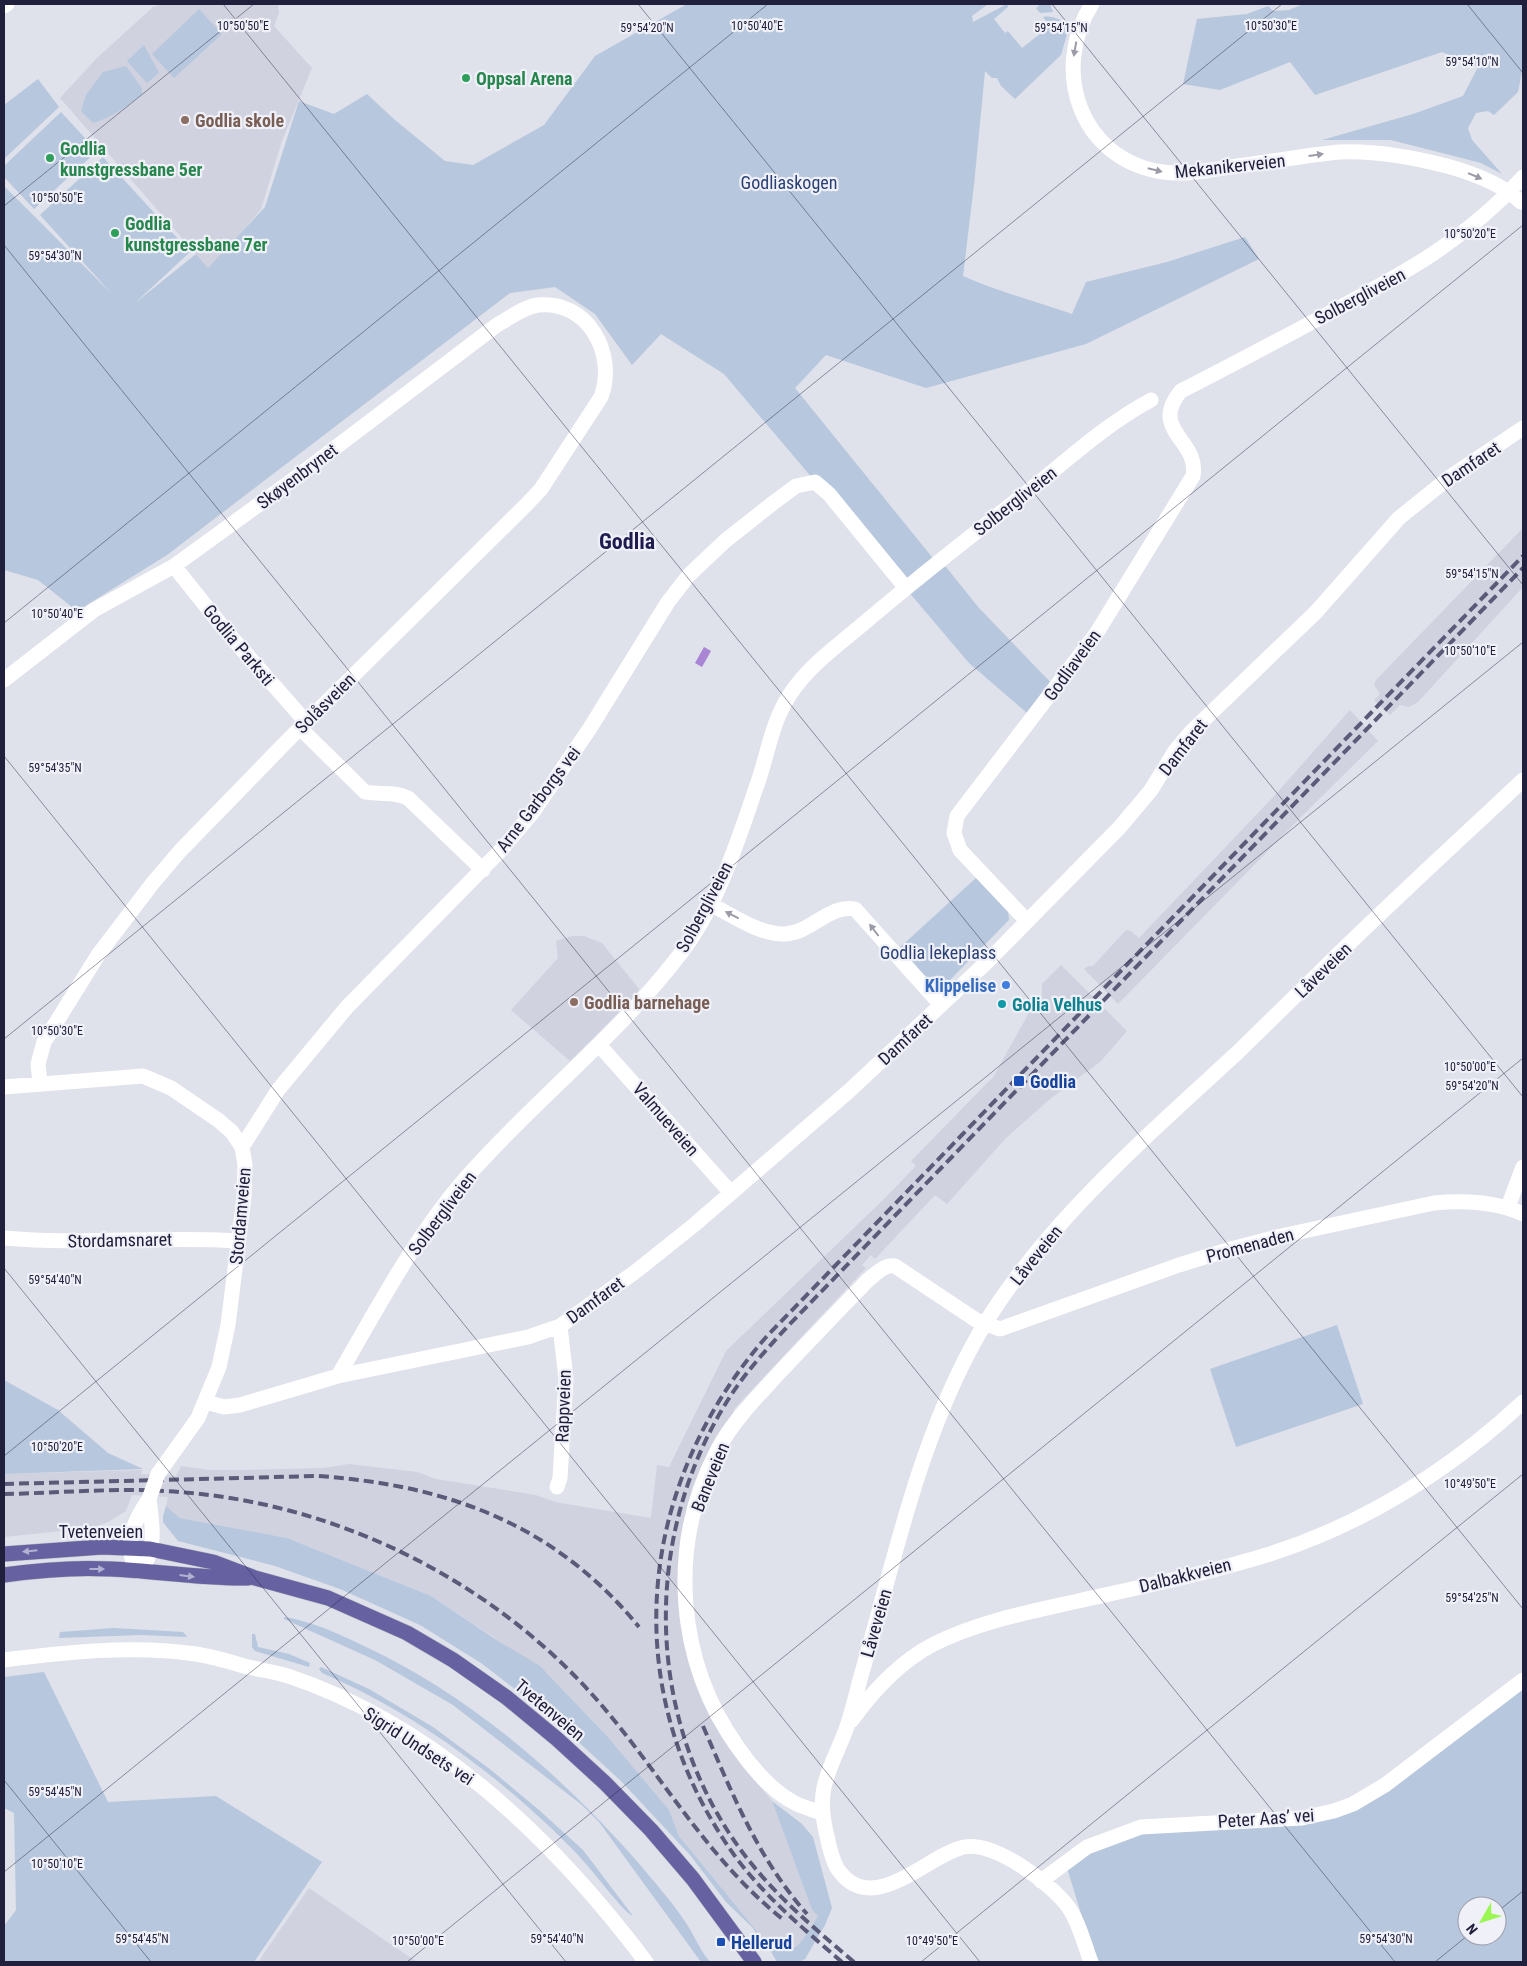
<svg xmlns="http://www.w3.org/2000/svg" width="1527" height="1966" font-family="'Roboto Condensed',sans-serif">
<rect width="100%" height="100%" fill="#dfe1eb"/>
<path fill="#d0d2df" d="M 163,4 L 278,4 L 279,13 L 274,26 L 312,68 L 282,141 L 261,209 L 224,254 L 208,268 L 60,98 L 97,58 L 153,7 Z
M 1523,528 L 1523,587 L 1418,702 L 1409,707 L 1400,705 L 1390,715 L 1374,700 L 1380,694 L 1374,685 L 1376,680 Z
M 1350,710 L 1378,741 L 1304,814 L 1118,1004 L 1084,969 L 1088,966 L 1093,966 L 1126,930 L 1131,931 L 1139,938 L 1275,795 Z
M 572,936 L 584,936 L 602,943 L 639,989 L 637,994 L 570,1061 L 511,1010 L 558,958 L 556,941 Z
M 1061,965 L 1127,1031 L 1100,1062 L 1050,1099 L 1006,1138 L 947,1204 L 935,1195 L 875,1259 L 871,1255 L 862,1265 L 866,1268 L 734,1409 L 680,1550 L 678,1571 L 679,1616 L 689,1662 L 699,1692 L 728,1747 L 772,1801 L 812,1910 L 818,1916 L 803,1940 L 793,1948 L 778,1950 L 764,1940 L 679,1836 L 669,1810 L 607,1736 L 546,1672 L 431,1596 L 287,1538 L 180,1518 L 166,1506 L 168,1497 L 132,1495 L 126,1511 L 108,1522 L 92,1528 L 4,1537 L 4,1474 L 142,1470 L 141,1474 L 176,1476 L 181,1466 L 209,1470 L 246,1470 L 323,1468 L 349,1464 L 417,1472 L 436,1479 L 536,1495 L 555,1502 L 651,1518 L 657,1465 L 669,1467 L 726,1351 L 882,1201 L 916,1166 L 911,1161 L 994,1076 L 1036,1000 L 1042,995 L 1042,984 Z
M 309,1888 L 377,1935 L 417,1962 L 258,1962 Z"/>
<path fill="#b7c7dd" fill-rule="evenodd" d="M 687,4 L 988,4 L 972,16 L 973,22 L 1007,4 L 1008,7 L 994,19 L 1005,33 L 1008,31 L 1022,48 L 1050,26 L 1043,17 C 1052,15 1062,21 1070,24 L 1061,55 L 1015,99 L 1001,86 L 997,78 L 992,78 L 985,71 L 974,185 L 963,276 C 998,292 1036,301 1072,314 L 1086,282 L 1167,262 L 1245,237 L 1259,259 L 1086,344 L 926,388 L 826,355 L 795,388 L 940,567 L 946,567 L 979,608 L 1057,689 L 1034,719 L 969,663 L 724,374 L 661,334 L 632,365 L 595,314 L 555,287 L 510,293 L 167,555 L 77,611 L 38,580 L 4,570 L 4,186 L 113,295 L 40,215 L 103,157 L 190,252 L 135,303 L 196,254 L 208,268 L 265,207 L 299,101 L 334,114 L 367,94 L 395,120 L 445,161 L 473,165 L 544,125 L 595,56 Z
M 1037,4 L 1050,4 L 1053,12 L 1040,13 L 1036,8 L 1039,6 Z
M 1303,4 L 1523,4 L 1523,67 L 1518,92 L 1494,115 L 1488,111 L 1476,113 L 1468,128 L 1472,140 L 1502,174 L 1481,163 L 1391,140 L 1322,140 L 1413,114 L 1463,96 L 1478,67 L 1442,52 L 1315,95 L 1290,62 L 1220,90 L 1183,84 L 1197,19 L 1247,14 L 1268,6 L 1273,11 L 1289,10 Z
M 199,9 L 222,34 L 174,78 L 152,54 Z
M 144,45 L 159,73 L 147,83 L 127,61 Z
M 126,66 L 142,88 L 142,94 C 126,107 113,117 93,123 L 81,111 L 86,95 L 103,72 Z
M 38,79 L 59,107 L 4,159 L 4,105 Z
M 61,112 L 97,151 L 34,209 L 4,177 L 4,166 Z
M 976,878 L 1008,910 L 1009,920 L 945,985 L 934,987 L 897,950 Z
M 1337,1325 L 1363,1404 L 1236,1447 L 1210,1369 Z
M 4,1380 L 58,1410 L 108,1453 L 143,1469 L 4,1474 Z
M 166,1506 L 180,1518 L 287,1538 L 431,1596 L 495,1639 L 540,1666 L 607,1736 L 669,1810 L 679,1836 L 764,1940 C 793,1964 803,1940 818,1916 L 812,1910 L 772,1801 L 802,1824 L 813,1837 L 832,1908 L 825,1925 L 805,1959 L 799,1962 L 777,1962 L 769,1948 L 767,1949 L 752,1927 L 726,1902 L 690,1855 L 621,1781 L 549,1715 L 481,1663 L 420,1625 L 340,1589 L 275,1566 L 178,1541 L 163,1522 L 163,1516 Z
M 284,1617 C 311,1621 337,1633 362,1645 C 470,1695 564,1777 642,1867 C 656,1884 672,1902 684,1920 C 694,1934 699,1949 710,1962 L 701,1962 L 599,1822 L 582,1805 L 453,1705 L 375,1660 L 284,1619 Z
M 114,1628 L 183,1632 L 187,1637 L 141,1635 L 59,1638 L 60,1632 Z
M 252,1634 L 255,1634 L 258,1647 L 289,1654 L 310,1663 L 309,1667 L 255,1651 L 252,1647 Z
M 321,1667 L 369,1689 L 433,1727 L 491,1770 L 539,1810 L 583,1850 L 633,1916 C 623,1912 595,1873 585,1863 C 574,1850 562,1839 551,1828 C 483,1764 408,1710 322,1673 L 319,1669 Z
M 44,1672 L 108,1802 L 216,1796 L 322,1862 L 254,1962 L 4,1962 L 4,1926 L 16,1910 L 14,1813 L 4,1808 L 4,1677 Z
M 1523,1688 L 1523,1962 L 1096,1962 L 1067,1868 L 1092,1852 L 1149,1831 L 1332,1817 ZM 1467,1906 L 1497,1906 L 1497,1936 L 1467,1936 Z"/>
<path fill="#aa85d3" d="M 704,647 L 711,651 L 702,667 L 695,663 Z"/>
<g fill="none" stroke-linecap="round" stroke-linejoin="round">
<g stroke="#bcbcc4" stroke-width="16">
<path id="major" d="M 4,1554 L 102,1547 L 150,1549 L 213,1562 L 255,1578 L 328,1598 L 407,1633 L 453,1660 L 506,1697 L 557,1739 L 605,1783 L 651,1830 L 693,1879 L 754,1962
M 4,1575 C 39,1570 75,1567 111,1569 C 157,1571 202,1579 248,1578"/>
</g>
<path stroke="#fff" stroke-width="15" d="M 1092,4 C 1050,70 1080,160 1163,172 C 1190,176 1218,168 1245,165 C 1276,161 1308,155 1339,152 C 1375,150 1412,157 1447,166 C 1472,173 1502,184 1521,202 L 1523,202
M 4,6 L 7,4
M 174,566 L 225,630 L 306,722
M 4,680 L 94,610 L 174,566 L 294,479 L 497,325 C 510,318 523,307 538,305 C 588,300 617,354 601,397 L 541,489 L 527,504 L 288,740 L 180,851 L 152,884 L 98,955 L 44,1042 L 38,1064 L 40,1083
M 300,728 L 365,792 C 380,795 394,791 408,798 L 483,870
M 710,904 C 732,915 760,935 785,934 C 811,933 829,904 855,909 L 941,1005
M 1026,920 L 960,850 L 954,833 L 957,816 L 1096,634 L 1193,476 C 1200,440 1148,430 1181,391 C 1228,367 1275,342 1322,317 C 1399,276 1463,243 1523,177
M 600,1046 L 731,1193
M 4,1087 L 143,1076 L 171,1088 L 218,1120 L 232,1132 L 242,1147 L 245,1165 L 244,1197 L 228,1325 L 219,1367 L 198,1418 L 158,1474
M 242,1147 L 278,1090 L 347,1007 L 501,850 L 533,812 L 590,728 L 668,602 L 689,575 L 725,541 L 773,503 L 796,486 L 815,482 L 829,494 L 905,587
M 1508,1207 L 1523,1167
M 4,1238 C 82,1245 159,1236 237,1241
M 338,1376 C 377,1309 414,1238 465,1179 C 534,1100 617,1037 681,953 C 719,903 738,840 758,782 C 768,753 772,722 789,696 C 807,667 837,646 863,624 C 915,580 967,539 1021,497 C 1063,464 1104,425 1151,400
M 206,1402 L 224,1407 L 240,1405 L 338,1376 L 528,1337 L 560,1326 L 635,1272 L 694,1225 L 849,1091 L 988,961 L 1120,827 L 1151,790 L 1175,751 L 1190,733 L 1316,612 L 1399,518 L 1450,477 L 1523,428
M 557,1487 L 560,1478 L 566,1379 L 560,1326
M 149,1499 C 152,1522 158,1555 138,1571 C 122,1547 134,1520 149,1499 Z
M 4,1660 C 67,1652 132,1645 196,1654 C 213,1657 228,1661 244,1666 C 260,1670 276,1672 291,1677 C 438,1727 555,1841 646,1962
M 852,1720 C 873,1691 900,1662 932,1645 C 977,1622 1029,1612 1078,1601 C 1141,1587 1209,1573 1270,1554 C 1366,1523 1450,1470 1523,1402
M 821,1813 C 812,1809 801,1807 793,1802 C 771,1790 753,1769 739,1749 C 676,1662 667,1545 718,1449 C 733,1421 757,1397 779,1373 C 808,1342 838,1311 868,1280 C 876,1274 884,1264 895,1266 L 976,1320 L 1000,1329 L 1179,1265 L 1231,1249 L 1281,1236 L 1434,1203 C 1465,1200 1495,1201 1523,1214
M 1041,1881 L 1087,1847 L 1141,1827 L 1302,1818 L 1334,1811 L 1353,1804 L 1385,1785 L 1523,1680
M 1091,1962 C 1084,1944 1080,1924 1069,1908 C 1052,1884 995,1841 964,1847 C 927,1855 871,1920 837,1868 C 832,1859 829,1846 827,1836 C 815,1789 828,1775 845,1732 C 852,1714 856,1694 861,1676 C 893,1566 916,1452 970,1350 C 1029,1237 1145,1138 1238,1052 C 1266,1025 1294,997 1322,970 C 1388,905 1456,843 1523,780"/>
<use href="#major" stroke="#6662a2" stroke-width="15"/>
<path stroke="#5b5a78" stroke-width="4" stroke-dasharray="10 5" stroke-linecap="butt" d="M 4,1484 L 318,1476 C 447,1485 555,1524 639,1627
M 4,1494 C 62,1493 121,1487 179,1492 C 342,1504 499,1584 604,1708 C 665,1780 710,1862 785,1921
M 703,1726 C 732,1793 758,1859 807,1914
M 842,1962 C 798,1924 753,1887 722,1837 C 617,1674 642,1479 767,1336 L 1523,556
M 854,1962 C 809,1924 764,1886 731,1836 C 645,1706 645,1535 726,1403 C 743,1375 765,1351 787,1327 L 1523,568"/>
<path stroke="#fff" stroke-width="15" d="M 149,1499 L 158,1474"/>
</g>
<defs><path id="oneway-solid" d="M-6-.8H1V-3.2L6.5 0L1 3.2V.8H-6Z" transform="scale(1.25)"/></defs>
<g fill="#9b9ba7">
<use href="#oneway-solid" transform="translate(1075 49) rotate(100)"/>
<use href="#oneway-solid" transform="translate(1316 155) rotate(-8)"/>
<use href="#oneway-solid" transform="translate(1155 170) rotate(14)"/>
<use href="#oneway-solid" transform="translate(1475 176) rotate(23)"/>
<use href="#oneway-solid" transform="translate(732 915) rotate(-153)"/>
<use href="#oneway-solid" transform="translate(874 930) rotate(-127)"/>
</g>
<g fill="#b2b1d1">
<use href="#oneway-solid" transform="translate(30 1551) rotate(174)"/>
<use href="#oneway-solid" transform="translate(97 1569)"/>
<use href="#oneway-solid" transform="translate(187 1576) rotate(7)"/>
</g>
<path fill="none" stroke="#21203c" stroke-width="1" stroke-opacity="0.45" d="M 223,4 L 1523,1609M 638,4 L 1523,1097M 1052,4 L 1523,585M 1467,4 L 1523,73M 4,206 L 254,4M 4,245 L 1395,1962M 4,623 L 768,4M 4,756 L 980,1962M 4,1039 L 1282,4M 4,1268 L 566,1962M 4,1456 L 1523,225M 4,1780 L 151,1962M 4,1872 L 1523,642M 1497,1912 L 1523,1891M 407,1962 L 1523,1058M 921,1962 L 1523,1474M 1435,1962 L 1467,1936"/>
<g fill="#2e9e5b" stroke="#f0f1f8" stroke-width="2">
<circle cx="466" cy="78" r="5"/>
<circle cx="50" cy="158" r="5"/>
<circle cx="115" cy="233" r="5"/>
</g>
<g fill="#8d6e63" stroke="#f0f1f8" stroke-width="2">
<circle cx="185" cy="120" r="5"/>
<circle cx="574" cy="1002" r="5"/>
</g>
<circle fill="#3f7fe0" stroke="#f0f1f8" stroke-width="2" cx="1006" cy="985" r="5"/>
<circle fill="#0f9aa8" stroke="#f0f1f8" stroke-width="2" cx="1002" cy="1004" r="5"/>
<g fill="#1a4fb4" stroke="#f0f1f8" stroke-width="2">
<rect x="1013" y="1075" width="12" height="12" rx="2.5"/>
<rect x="716" y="1937" width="10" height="10" rx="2.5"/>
</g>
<g text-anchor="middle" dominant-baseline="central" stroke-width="4.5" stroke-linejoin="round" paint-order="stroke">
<g font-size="18" font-weight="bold" fill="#27864d" stroke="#f0f1f8" text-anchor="start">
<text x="476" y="78">Oppsal Arena</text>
<text x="60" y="148">Godlia<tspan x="60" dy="21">kunstgressbane 5er</tspan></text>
<text x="125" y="223">Godlia<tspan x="125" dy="21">kunstgressbane 7er</tspan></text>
</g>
<g font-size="18" font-weight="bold" fill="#785e54" stroke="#f0f1f8" text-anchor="start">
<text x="195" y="120">Godlia skole</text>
<text x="584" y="1002">Godlia barnehage</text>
</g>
<g font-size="18" fill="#21203c" stroke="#f0f1f8">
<text transform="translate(1230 166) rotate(-6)">Mekanikerveien</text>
<text transform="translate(1360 296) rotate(-28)">Solbergliveien</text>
<text transform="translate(1471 464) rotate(-34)">Damfaret</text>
<text transform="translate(297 476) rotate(-37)">Skøyenbrynet</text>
<text transform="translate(1015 501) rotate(-38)">Solbergliveien</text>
<text transform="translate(239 645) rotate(50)">Godlia Parksti</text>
<text transform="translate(1072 665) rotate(-54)">Godliaveien</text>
<text transform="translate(325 703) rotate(-45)">Solåsveien</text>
<text transform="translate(1183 747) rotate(-52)">Damfaret</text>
<text transform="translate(538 799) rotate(-53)">Arne Garborgs vei</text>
<text transform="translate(704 907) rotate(-62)">Solbergliveien</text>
<text transform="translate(1323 970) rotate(-44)">Låveveien</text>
<text transform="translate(905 1039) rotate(-43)">Damfaret</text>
<text transform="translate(666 1119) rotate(49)">Valmueveien</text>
<text transform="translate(442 1213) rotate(-53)">Solbergliveien</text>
<text transform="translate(240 1216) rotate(-85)">Stordamveien</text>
<text transform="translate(120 1240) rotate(-1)">Stordamsnaret</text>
<text transform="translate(1250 1245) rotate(-15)">Promenaden</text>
<text transform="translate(1036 1255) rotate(-51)">Låveveien</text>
<text transform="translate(595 1300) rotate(-36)">Damfaret</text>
<text transform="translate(563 1406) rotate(-88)">Rappveien</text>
<text transform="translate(710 1477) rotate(-68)">Baneveien</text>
<text x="101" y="1531">Tvetenveien</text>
<text transform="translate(1185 1575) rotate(-14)">Dalbakkveien</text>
<text transform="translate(876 1623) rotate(-74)">Låveveien</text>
<text transform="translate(550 1710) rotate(40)">Tvetenveien</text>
<text transform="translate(419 1746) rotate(33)">Sigrid Undsets vei</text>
<text transform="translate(1266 1818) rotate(-4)">Peter Aas’ vei</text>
</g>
<g font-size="18" fill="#293f74" stroke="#f0f1f8">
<text x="789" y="182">Godliaskogen</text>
<text x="938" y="952">Godlia lekeplass</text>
</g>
<g font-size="18" font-weight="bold" fill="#366cbe" stroke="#f0f1f8" text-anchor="end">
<text x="996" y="985">Klippelise</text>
</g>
<g font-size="18" font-weight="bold" fill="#0d838f" stroke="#f0f1f8" text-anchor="start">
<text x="1012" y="1004">Golia Velhus</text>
</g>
<g font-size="18" font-weight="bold" fill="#164399" stroke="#f0f1f8" text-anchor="start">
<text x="1030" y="1081">Godlia</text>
<text x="731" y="1942">Hellerud</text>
</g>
<g font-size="22" font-weight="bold" fill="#1f1b4e" stroke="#f0f1f8">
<text x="627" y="541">Godlia</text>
</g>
</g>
<g font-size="12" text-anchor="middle" fill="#21203c" stroke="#f0f1f8" stroke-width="4.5" stroke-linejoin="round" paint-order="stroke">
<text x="243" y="30">10°50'50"E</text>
<text x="757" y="30">10°50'40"E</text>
<text x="1271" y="30">10°50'30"E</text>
<text x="647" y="32">59°54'20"N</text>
<text x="1061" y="32">59°54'15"N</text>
<text x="1472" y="66">59°54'10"N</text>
<text x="57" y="202">10°50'50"E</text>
<text x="1470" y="238">10°50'20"E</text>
<text x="55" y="260">59°54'30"N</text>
<text x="1472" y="578">59°54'15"N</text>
<text x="57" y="618">10°50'40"E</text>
<text x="1470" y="655">10°50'10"E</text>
<text x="55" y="772">59°54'35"N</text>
<text x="57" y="1035">10°50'30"E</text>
<text x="1470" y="1071">10°50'00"E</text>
<text x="1472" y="1090">59°54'20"N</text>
<text x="55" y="1284">59°54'40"N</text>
<text x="57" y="1451">10°50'20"E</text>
<text x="1470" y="1488">10°49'50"E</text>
<text x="1472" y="1602">59°54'25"N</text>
<text x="55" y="1796">59°54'45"N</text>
<text x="57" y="1868">10°50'10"E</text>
<text x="142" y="1943">59°54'45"N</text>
<text x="557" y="1943">59°54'40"N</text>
<text x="1386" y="1943">59°54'30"N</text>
<text x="418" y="1945">10°50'00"E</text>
<text x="932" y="1945">10°49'50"E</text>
</g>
<rect width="1527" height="1966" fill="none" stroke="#21203c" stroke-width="10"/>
<g transform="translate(1482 1921) rotate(231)"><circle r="24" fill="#f0f1f8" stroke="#9d9dad"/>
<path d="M0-4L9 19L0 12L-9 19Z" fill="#9af752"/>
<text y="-8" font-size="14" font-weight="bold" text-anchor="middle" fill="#21203c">N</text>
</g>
</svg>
